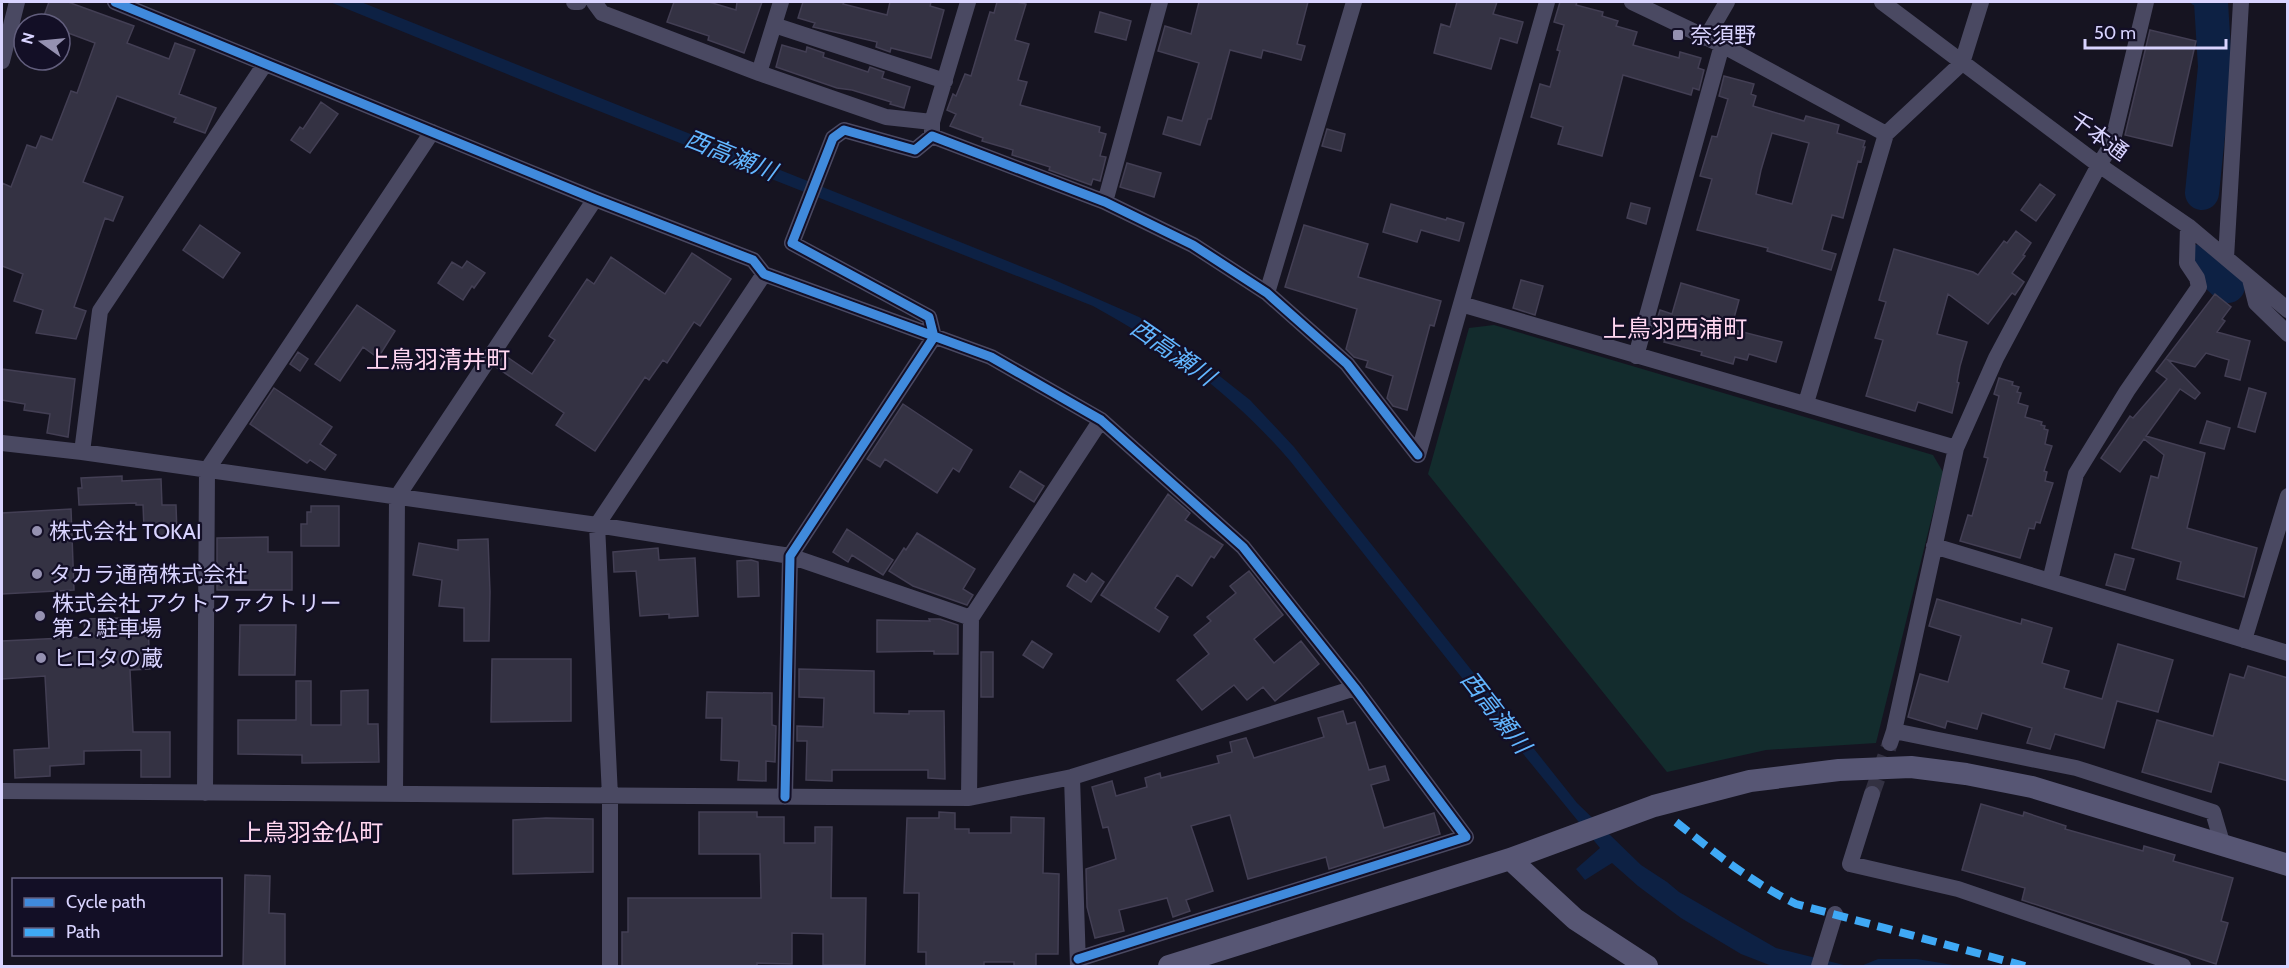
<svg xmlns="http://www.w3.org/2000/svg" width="2289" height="968" font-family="Cabin,'Noto Sans JP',sans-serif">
<rect width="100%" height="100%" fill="#161421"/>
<path fill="#132c2d" d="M 1494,325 L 1933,455 L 1943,472 L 1876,743 L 1766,750 L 1667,772 L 1428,474 L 1469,328 Z"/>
<path fill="#0d2144" d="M 330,2 L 361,2 L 1050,278 L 1139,317 L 1179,344 L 1250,400 L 1294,447 L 1577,803 L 1641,865 L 1667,882 L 1679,892 L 1776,948 L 1848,966 L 1772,966 L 1741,954 L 1681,918 L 1638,886 L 1612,863 L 1585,880 L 1576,869 L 1600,848 L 1489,712 L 1291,462 C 1235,396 1168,347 1093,306 L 561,96 Z
M 1878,959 L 1917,959 L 1959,966 L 1861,966 Z"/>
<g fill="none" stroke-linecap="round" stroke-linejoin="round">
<path stroke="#0d2144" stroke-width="6" d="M 2194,2 L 2212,9"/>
<path stroke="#0d2144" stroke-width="34" d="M 2202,193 L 2215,67 L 2211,2
M 2201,261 L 2228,286"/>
</g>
<path fill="#343243" stroke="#433f54" stroke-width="1.5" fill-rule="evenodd" d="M 49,2 L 68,2 L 134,26 L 127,43 L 169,59 L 175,43 L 195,50 L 179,94 L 216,108 L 205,133 L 174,122 L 176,118 L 117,96 L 83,182 L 123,197 L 113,221 L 105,218 L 74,307 L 86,311 L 76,339 L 36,333 L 43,310 L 14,301 L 23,274 L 2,266 L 2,183 L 11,187 L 27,145 L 36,148 L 41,136 L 52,140 L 71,91 L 77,93 L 95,43 L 60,30 L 60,24 L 41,24 Z
M 674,2 L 709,2 L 736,10 L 737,2 L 762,2 L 744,53 L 708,40 L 709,36 L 667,22 Z
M 803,2 L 844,2 L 843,4 L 887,15 L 890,2 L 931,2 L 930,6 L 944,10 L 931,58 L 891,48 L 890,52 L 876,47 L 877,42 L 813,27 L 815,23 L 798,18 Z
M 997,2 L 1016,2 L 1026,4 L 1015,40 L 1029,44 L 1018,80 L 1027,82 L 1020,105 L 1100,127 L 1099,132 L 1106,134 L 1100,156 L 1106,157 L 1100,181 L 1093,179 L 1091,185 L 1049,170 L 1050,167 L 1012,155 L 1013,150 L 982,141 L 983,138 L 950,126 L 956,114 L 947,110 L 953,94 L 956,96 L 965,74 L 971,76 L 990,12 L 994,13 Z
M 1199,2 L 1308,2 L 1297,44 L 1305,46 L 1301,60 L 1263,50 L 1261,58 L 1230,50 L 1211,119 L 1208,119 L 1200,145 L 1163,134 L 1168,117 L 1182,121 L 1199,63 L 1158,51 L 1165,26 L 1191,34 Z
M 1457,2 L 1497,2 L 1493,14 L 1523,22 L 1517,43 L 1500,38 L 1491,69 L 1434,53 L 1441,24 L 1450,27 Z
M 1560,2 L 1577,2 L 1576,5 L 1603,12 L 1602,16 L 1618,21 L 1616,26 L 1637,32 L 1633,45 L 1679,58 L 1680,52 L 1701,58 L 1698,68 L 1704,70 L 1699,90 L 1693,88 L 1691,95 L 1623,75 L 1602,156 L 1558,144 L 1563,127 L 1531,117 L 1540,84 L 1550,87 L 1560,51 L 1557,50 L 1564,25 L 1554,22 Z
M 1100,12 L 1131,21 L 1126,40 L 1095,32 Z
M 2150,30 L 2196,41 L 2172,146 L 2125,135 Z
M 782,45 L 806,52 L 807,47 L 824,53 L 823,57 L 868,72 L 870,67 L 884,72 L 882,78 L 910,87 L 904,108 L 890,104 L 891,102 L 852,90 L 837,88 L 776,67 Z
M 1724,76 L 1754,84 L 1751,94 L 1756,96 L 1753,106 L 1804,121 L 1806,116 L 1839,125 L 1837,133 L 1865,141 L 1863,147 L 1865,147 L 1861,162 L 1858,161 L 1843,218 L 1832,215 L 1822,250 L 1836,254 L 1831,270 L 1767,251 L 1768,248 L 1697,230 L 1712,179 L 1700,176 L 1712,136 L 1717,137 L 1728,99 L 1719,96 ZM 1772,133 L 1809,143 L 1792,204 L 1756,194 L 1761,170 Z
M 321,102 L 338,114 L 310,153 L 291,140 L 300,127 L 303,129 Z
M 1327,129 L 1345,134 L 1341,151 L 1322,146 Z
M 1127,163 L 1161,173 L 1154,197 L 1120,187 Z
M 2040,184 L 2055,195 L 2036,221 L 2021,210 Z
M 1631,203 L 1650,208 L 1646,224 L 1627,218 Z
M 1391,204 L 1446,220 L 1447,218 L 1464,223 L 1459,241 L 1421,230 L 1417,242 L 1383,232 Z
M 200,225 L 240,253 L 223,278 L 183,250 Z
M 1304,225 L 1368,244 L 1358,277 L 1441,301 L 1434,326 L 1430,325 L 1407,410 L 1393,406 L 1387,398 L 1393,376 L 1366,367 L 1368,361 L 1354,357 L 1346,349 L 1357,309 L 1285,287 Z
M 2016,231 L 2031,243 L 2023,255 L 2025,256 L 2012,273 L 2024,282 L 2015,295 L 2012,293 L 1988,324 L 1948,294 L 1937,334 L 1967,342 L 1960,366 L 1957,382 L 1959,383 L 1952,413 L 1918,402 L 1915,411 L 1866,396 L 1883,340 L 1875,338 L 1886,302 L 1879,300 L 1894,249 L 1973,272 L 1978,275 L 2004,241 L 2007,243 Z
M 692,253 L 731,279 L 700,326 L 694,322 L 667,363 L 663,360 L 649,380 L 645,377 L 595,451 L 556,425 L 564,413 L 496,367 L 504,355 L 532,374 L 555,340 L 549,336 L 587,279 L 594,284 L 611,257 L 665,294 Z
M 467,261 L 485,273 L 474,288 L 472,286 L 463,300 L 438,283 L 452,262 L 462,268 Z
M 1521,280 L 1543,286 L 1535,315 L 1513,308 Z
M 1681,283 L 1739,300 L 1731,329 L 1782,342 L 1776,362 L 1749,354 L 1747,360 L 1735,357 L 1733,364 L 1701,355 L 1702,352 L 1664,342 L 1665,340 L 1652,336 L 1660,310 L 1672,314 Z
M 2215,294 L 2231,307 L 2222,319 L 2225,321 L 2217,332 L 2250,341 L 2240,380 L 2225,376 L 2229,360 L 2206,353 L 2195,367 L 2168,360 L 2200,393 L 2195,399 L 2180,389 L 2146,436 L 2205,453 L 2187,528 L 2257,548 L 2244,597 L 2177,579 L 2181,562 L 2132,548 L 2151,476 L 2158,478 L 2164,455 L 2144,439 L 2120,472 L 2101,458 L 2130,416 L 2133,418 L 2167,379 L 2156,371 Z
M 357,305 L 395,331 L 378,358 L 363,347 L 340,381 L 315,364 Z
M 298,352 L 308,359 L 300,371 L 290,364 Z
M 2,369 L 75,379 L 68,437 L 47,433 L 50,414 L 24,410 L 25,404 L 2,400 Z
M 1999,378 L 2013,382 L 2012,385 L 2019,387 L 2017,392 L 2021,393 L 2018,403 L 2028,406 L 2025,417 L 2042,422 L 2041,425 L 2045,426 L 2044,429 L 2048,430 L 2045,444 L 2052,446 L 2044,471 L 2047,472 L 2045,481 L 2053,483 L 2040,523 L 2036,522 L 2034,529 L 2029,528 L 2020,558 L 1960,541 L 1968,515 L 1972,516 L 1988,458 L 1984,457 L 1999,396 L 1994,394 Z
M 274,388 L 332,427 L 320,444 L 336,455 L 325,470 L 310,460 L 307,463 L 250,424 Z
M 2249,388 L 2266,393 L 2255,432 L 2238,427 Z
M 903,404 L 972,450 L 959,472 L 953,468 L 937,493 L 885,459 L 880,467 L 867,459 Z
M 2207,421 L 2230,428 L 2224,449 L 2200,443 Z
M 1020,471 L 1044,486 L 1034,502 L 1010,487 Z
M 122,476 L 122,481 L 161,479 L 162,505 L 176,505 L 177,534 L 155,535 L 155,527 L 144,528 L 143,505 L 136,505 L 136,503 L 79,505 L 78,488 L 82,488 L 81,478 Z
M 1168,494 L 1190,513 L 1185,520 L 1223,545 L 1214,558 L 1211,556 L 1192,586 L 1177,575 L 1155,608 L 1168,617 L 1159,632 L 1101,595 Z
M 311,506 L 339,506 L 339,546 L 301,546 L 301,524 L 307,524 L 307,512 L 311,512 Z
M 71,509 L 74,590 L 2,594 L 2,513 Z
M 847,529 L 893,560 L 883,575 L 852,555 L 848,562 L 833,552 Z
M 917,533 L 975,569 L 963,589 L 973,595 L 967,605 L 913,586 L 889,571 L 904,548 L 906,550 Z
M 268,537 L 268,552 L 292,552 L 292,590 L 217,590 L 217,538 Z
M 488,539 L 490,592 L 489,641 L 464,641 L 464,608 L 439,606 L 442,580 L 413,575 L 419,543 L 458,550 L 458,540 Z
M 658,548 L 659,560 L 695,558 L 698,616 L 669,618 L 669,614 L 640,616 L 636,571 L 614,572 L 613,552 Z
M 2115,554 L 2134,559 L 2125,590 L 2106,585 Z
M 751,560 L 758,562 L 759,596 L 738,597 L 737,561 Z
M 1249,571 L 1283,615 L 1254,639 L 1274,663 L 1301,641 L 1319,664 L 1275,701 L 1263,687 L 1247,700 L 1234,685 L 1202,710 L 1177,680 L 1209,654 L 1194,635 L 1211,621 L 1207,617 L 1236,593 L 1230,586 Z
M 1092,573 L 1104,582 L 1091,602 L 1067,586 L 1074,574 L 1086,582 Z
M 1937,599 L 2021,624 L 2022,619 L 2052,628 L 2042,663 L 2069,671 L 2064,688 L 2102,699 L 2118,644 L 2173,660 L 2158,712 L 2117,701 L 2104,748 L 2055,734 L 2050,749 L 2027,743 L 2032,728 L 1982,713 L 1977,729 L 1947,721 L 1945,728 L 1908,717 L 1920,674 L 1948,682 L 1961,636 L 1929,626 Z
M 121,618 L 122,625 L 148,624 L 150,669 L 130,670 L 133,732 L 170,732 L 170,777 L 141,777 L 141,750 L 84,751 L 84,764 L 50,766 L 50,776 L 15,778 L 14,750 L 49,748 L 45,676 L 2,679 L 2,641 L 85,637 L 84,619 Z
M 929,619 L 940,619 L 958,625 L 958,654 L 934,654 L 934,651 L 877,652 L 877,620 L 930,621 Z
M 240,625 L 296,625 L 295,675 L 239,675 Z
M 1032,641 L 1052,654 L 1043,668 L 1023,655 Z
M 981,652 L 993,652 L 993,697 L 981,697 Z
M 492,659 L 571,659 L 571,721 L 491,722 Z
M 2248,666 L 2288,678 L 2288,781 L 2219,762 L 2211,792 L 2142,772 L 2157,720 L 2213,736 L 2230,674 L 2244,678 Z
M 799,669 L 874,671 L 874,713 L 909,714 L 909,711 L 944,711 L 945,779 L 928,778 L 928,770 L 832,770 L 832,781 L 806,780 L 807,741 L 797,741 L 797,726 L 823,727 L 824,698 L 799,697 Z
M 296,681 L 311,681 L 311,725 L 341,725 L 341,691 L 368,690 L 368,724 L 378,724 L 379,762 L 302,763 L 302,755 L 238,754 L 238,720 L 296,720 Z
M 707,692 L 772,693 L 772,725 L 776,726 L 775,762 L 766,761 L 766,781 L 738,780 L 739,761 L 721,760 L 722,718 L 706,718 Z
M 1343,711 L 1347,724 L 1355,722 L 1369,770 L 1385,766 L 1389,780 L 1371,785 L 1384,828 L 1434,813 L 1440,834 L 1329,869 L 1326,857 L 1248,879 L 1230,815 L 1191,826 L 1213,891 L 1186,900 L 1190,911 L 1173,917 L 1167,898 L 1119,910 L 1124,931 L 1095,938 L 1087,907 L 1086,869 L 1116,859 L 1108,827 L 1103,828 L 1092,787 L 1112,781 L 1116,796 L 1147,787 L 1145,778 L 1160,773 L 1161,778 L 1219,763 L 1217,756 L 1232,752 L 1230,742 L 1246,738 L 1254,758 L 1324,737 L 1318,718 Z
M 1981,804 L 2023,816 L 2024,812 L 2066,826 L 2065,829 L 2143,851 L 2144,846 L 2175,855 L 2173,861 L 2233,878 L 2221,921 L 2228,923 L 2216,964 L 2022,900 L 2025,888 L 1962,870 Z
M 699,812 L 757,812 L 757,817 L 784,817 L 784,843 L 815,843 L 815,827 L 832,827 L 831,898 L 866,898 L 865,965 L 823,965 L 823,934 L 792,933 L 792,964 L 757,963 L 757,966 L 622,966 L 622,932 L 628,932 L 628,898 L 761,898 L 760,854 L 699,854 Z
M 939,812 L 955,813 L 955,829 L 969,829 L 969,833 L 1011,833 L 1011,817 L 1044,818 L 1043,873 L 1059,874 L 1058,954 L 1036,954 L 1036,966 L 1014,966 L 1014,962 L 984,962 L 984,966 L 926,966 L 926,952 L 918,952 L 919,893 L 904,893 L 907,818 L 939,818 Z
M 546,818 L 593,819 L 593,872 L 513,874 L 513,820 Z
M 245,875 L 270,876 L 269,913 L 285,914 L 285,966 L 243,966 Z"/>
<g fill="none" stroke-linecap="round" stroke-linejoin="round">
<path stroke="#333142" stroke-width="16" stroke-dasharray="16 8" stroke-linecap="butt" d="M 1872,794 L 1890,743"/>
<path stroke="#4a4962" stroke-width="16" d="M 115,2 L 595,199 L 753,260 L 764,274 L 991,357 L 1101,420 L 1243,547 L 1355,688 L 1466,837 L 1078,959
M 574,2 L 579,2
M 594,2 L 602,13 L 759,73 L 886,117 L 932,122
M 1632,2 L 1722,45 L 1886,134
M 1882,2 L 2099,165 L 2188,226 L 2288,310
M 774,25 L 945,81
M 1706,38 L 1727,2
M 2,61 L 17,2
M 759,73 L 781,2
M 932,133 L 932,122 L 968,2
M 1105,202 L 1160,2
M 2226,258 L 2241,2
M 2250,279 L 2256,303 L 2288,334
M 1267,293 L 1354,2
M 1461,304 L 1956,448
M 1636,356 L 1722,45
M 1806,403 L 1886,134 L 1962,63 L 1981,2
M 2,443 L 82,452 L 597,525 L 790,556 L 971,618
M 82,452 L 100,311 L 265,64
M 1418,455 L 1547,2
M 1934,546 L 2288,653
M 2050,581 L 2076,474 L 2127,391 L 2199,287 L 2197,278 L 2187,263 L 2188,226
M 2244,640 L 2288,496
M 1894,731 L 1956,448 L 1996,358 L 2099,165 L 2112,144 L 2146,2
M 1890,743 L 1894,731 L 2076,768 L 2213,812 L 2223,846
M 1072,777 L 1078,966
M 2,791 L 969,798 L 1072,777 L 1355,688
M 205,793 L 207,470 L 432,132
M 395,794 L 397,497 L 595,199
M 1872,794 L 1850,864 L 1958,889 L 2183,966
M 785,797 L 790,556 L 934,337 L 929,317 L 792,243 L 833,138 L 844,130 L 915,150 L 932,136 L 1105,202 L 1193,245 L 1267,293 L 1347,364 L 1418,455
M 969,798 L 971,618 L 1101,420
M 610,966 L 610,796 L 597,525 L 764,274
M 1819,966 L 1835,914"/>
<path stroke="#575674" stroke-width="22" d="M 1510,859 L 1575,919 L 1647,966
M 1169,966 L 1510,859 L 1654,806 L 1750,781 L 1839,770 L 1911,767 L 1966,774 L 2032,787 L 2288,865"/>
<path stroke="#3fa9f5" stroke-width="8" stroke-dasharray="15 8" stroke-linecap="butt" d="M 1676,822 C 1715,853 1751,882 1796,904 L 2025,966"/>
<g stroke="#130f26" stroke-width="13">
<path id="cycleway" d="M 115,2 L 595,199 L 753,260 L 764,274 L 991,357 L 1101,420 L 1243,547 L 1355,688 L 1466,837 L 1078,959
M 785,797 L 790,556 L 934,337 L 929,317 L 792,243 L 833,138 L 844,130 L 915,150 L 932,136 L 1105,202 L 1193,245 L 1267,293 L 1347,364 L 1418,455"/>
</g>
<use href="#cycleway" stroke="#408adc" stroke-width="9"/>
</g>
<g fill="#9591b1" stroke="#130f26" stroke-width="2">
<rect x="1672" y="29" width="12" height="12" rx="3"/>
<circle cx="37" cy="531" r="6"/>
<circle cx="37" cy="574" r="6"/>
<circle cx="40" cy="616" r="6"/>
<circle cx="41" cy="658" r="6"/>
</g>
<g text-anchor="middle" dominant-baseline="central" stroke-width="4.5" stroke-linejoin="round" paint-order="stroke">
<g font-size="22" fill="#d9d4ff" stroke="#130f26" text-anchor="start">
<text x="1690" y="35">奈須野</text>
<text x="49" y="531">株式会社 TOKAI</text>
<text x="49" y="574">タカラ通商株式会社</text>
<text x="52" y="603">株式会社 アクトファクトリー<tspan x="52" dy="25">第２駐車場</tspan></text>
<text x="53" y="658">ヒロタの蔵</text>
</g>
<g font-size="22" fill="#d9d4ff" stroke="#130f26">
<text transform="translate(2099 136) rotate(36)">千本通</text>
</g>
<g font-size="24" font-style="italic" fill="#62b6ff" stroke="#130f26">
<text transform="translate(731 155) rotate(22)">西高瀬川</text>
<text transform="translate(1173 352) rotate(35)">西高瀬川</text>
<text transform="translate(1496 712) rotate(52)">西高瀬川</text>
</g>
<g font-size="24" fill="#ffd6f0" stroke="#130f26">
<text x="1675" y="328">上鳥羽西浦町</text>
<text x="438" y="359">上鳥羽清井町</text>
<text x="311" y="832">上鳥羽金仏町</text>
</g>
</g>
<rect width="2289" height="968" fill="none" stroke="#d9d4ff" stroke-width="6"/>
<rect x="12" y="878" width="210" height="78" fill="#130f26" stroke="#625e7d" stroke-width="1.5"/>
<rect x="24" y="898" width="30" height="9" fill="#408adc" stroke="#625e7d" stroke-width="1.5"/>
<text x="66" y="908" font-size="18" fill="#d9d4ff">Cycle path</text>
<rect x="24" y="928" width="30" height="9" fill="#3fa9f5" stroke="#625e7d" stroke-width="1.5"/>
<text x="66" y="938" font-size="18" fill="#d9d4ff">Path</text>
<g transform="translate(42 42) rotate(285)"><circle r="28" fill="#130f26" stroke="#625e7d" stroke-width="1.5"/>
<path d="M0-4.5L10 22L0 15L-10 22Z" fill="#9591b1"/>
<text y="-9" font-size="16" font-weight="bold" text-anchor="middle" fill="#d9d4ff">N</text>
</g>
<path d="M2085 39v9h141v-9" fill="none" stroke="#d9d4ff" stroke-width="3"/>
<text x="2094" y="39" font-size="18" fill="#d9d4ff" stroke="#130f26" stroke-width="4.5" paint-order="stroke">50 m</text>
</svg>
